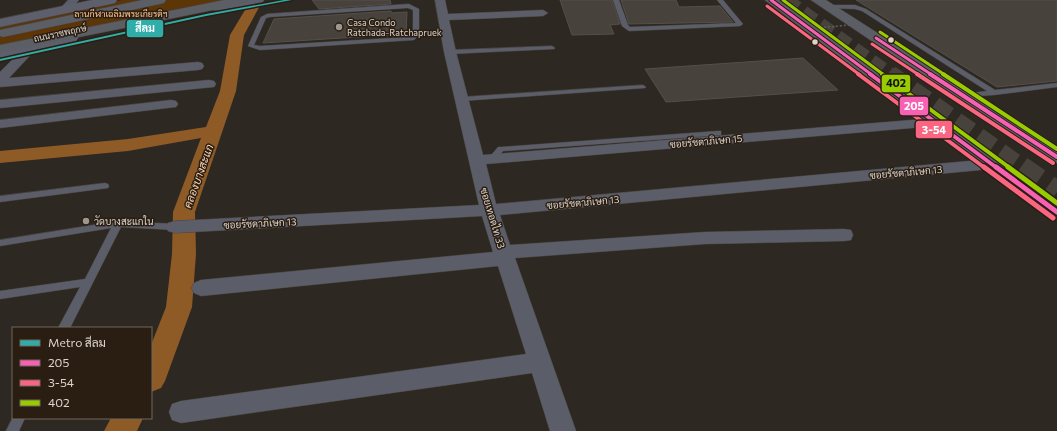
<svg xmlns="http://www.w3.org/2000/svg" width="1057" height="431" font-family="Commissioner,Sarabun,sans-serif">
<rect width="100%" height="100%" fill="#2e2822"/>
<path fill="#5d3608" d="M 122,0 L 248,0 L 0,51 L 0,26 Z"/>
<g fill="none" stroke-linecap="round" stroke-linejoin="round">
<path fill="#8e5b27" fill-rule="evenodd" d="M 251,0 L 263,0 L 244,35 L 236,91 L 195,212 L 196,254 L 192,307 L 165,381 L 161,388 L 151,392 L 151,345 L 166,307 L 172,254 L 173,212 L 201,138 L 128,151 L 0,163 L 0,151 L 128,139 L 206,127 L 220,91 L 230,35 Z
M 111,418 L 143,418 L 137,431 L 104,431 Z"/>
</g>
<path fill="#47423c" stroke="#554f4b" d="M 312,0 L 390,0 L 391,4 L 319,9 Z
M 560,0 L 612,0 L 620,24 L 610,25 L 614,34 L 572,35 Z
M 621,0 L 676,0 L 679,7 L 720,6 L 733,22 L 629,24 Z
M 856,0 L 1057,0 L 1057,81 L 997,87 Z
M 391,11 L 392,13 L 407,12 L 406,34 L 263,43 L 274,19 Z
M 803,58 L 838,90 L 666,102 L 645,69 Z"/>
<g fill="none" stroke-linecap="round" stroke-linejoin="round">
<path stroke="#48423c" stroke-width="14" stroke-dasharray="14 7" stroke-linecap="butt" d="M 786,0 L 891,75"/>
<path stroke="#48423c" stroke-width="18" stroke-dasharray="18 9" stroke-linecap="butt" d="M 890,74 L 1023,168"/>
<path stroke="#48423c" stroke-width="22" stroke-dasharray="22 11" stroke-linecap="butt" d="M 1021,167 L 1057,192"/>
<g stroke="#49433e" stroke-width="1">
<path id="lane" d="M 613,0 L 619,0 L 628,25 L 630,27 L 736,23 L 717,0 L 723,0 L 743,24 L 740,26 L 629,31 L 622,26 Z
M 409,4 L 419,9 L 419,35 L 414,40 L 260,50 L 248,46 L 261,17 L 267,14 ZM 408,8 L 413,10 L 413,35 L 410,37 L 260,46 L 254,45 L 266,18 L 270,17 Z
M 828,5 L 855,5 L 866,9 L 995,90 L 1057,83 L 1057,87 L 994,95 L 962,97 L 961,96 L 964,94 L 987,91 L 862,11 L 855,9 L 826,8 L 825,7 Z
M 552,46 L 555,48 L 554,49 L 450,54 L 447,52 L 450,50 Z
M 643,85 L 646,87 L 645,88 L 462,101 L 459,99 L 462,97 Z
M 718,131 L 721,131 L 721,135 L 503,151 L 495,161 L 492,161 L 488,159 L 498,147 L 501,147 Z
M 105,183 L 108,184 L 109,186 L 108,188 L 0,202 L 0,196 Z
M 118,221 L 175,224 L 180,227 L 175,230 L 121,227 L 70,328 L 58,328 L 80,287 L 0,299 L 0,291 L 85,279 L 111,228 L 0,246 L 0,240 Z
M 13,417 L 13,418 L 25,418 L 19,431 L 6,431 Z"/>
</g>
<g stroke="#49433e" stroke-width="1">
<path id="street" d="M 68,0 L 79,0 L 69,11 L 61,11 L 60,9 Z
M 435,0 L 445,0 L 448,14 L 543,10 L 548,13 L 543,16 L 449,20 L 456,52 L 483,155 L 936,118 L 941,119 L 943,122 L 941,125 L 936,126 L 486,164 L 496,204 L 991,159 L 997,161 L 999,164 L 997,167 L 991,169 L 500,215 L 510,245 L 705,232 L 844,229 L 851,230 L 853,235 L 851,240 L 844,241 L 705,244 L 515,258 L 576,431 L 550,431 L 532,373 L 181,423 L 172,420 L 169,412 L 172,404 L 181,401 L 526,354 L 498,266 L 201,296 L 194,293 L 191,288 L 194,283 L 201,280 L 493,252 L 482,216 L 175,233 L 168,231 L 166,227 L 168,223 L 175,221 L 479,205 L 444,52 Z
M 32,43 L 36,44 L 38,47 L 9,78 L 198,62 L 202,63 L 204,66 L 202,69 L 198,70 L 0,87 L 0,72 L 28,44 Z
M 209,80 L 214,81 L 216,84 L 214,87 L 0,108 L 0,100 Z
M 171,100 L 176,101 L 178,104 L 176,107 L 0,128 L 0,120 Z"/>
</g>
<g stroke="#49433e" stroke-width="1">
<path id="secondary" d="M 92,0 L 117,0 L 115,3 L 111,4 L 0,27 L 0,19 Z
M 236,0 L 264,0 L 262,3 L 258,4 L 218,11 L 213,10 L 212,7 L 213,4 Z
M 71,34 L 76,35 L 78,38 L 76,41 L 0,58 L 0,50 Z"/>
</g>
<g stroke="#49433e" stroke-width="1">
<path id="primary" d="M 142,0 L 166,0 L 164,3 L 160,4 L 3,37 L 0,36 L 0,30 Z
M 224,0 L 249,0 L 247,3 L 243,4 L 0,53 L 0,45 Z
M 765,0 L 779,0 L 1057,201 L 1057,219 L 1049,217 Z
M 811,0 L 826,0 L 1057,148 L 1057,163 L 1050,161 Z"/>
</g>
<use href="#lane" fill="#5b5e69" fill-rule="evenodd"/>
<use href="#street" fill="#5b5e69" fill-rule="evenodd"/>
<use href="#secondary" fill="#5d606c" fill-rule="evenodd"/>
<use href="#primary" fill="#5c5e66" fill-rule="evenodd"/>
<path stroke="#5e5f64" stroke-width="1.5" stroke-dasharray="2 2" stroke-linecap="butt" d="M 796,30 L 860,24"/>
<g stroke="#2a1e13" stroke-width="5">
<path id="bus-1-far2" d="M 771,0 L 872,75
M 876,38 L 932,75"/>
</g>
<g stroke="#2a1e13" stroke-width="6">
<path id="bus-1-far1" d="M 870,74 L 997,168
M 930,74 L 1057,157"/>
</g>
<g stroke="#2a1e13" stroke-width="8">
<path id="bus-1" d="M 996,167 L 1057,212"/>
</g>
<g stroke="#2a1e13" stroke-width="5">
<path id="bus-2-far2" d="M 767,6 L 860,75
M 872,44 L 919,75"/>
</g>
<g stroke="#2a1e13" stroke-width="6">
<path id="bus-2-far1" d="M 858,74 L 985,168
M 917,74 L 1053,163"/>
</g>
<g stroke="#2a1e13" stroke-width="8">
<path id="bus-2" d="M 984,167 L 1053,218"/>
</g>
<g stroke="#2a1e13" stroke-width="5">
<path id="bus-3-far2" d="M 783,0 L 884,75
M 880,32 L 945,75"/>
</g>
<g stroke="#2a1e13" stroke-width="6">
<path id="bus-3-far1" d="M 882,74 L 1010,168
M 943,74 L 1057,149"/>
</g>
<g stroke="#2a1e13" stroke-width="8">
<path id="bus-3" d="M 1008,167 L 1057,203"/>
</g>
<use href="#bus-1-far2" stroke="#f860b3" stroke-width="3"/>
<use href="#bus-1-far1" stroke="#f860b3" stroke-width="4"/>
<use href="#bus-1" stroke="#f860b3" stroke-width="5"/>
<use href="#bus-2-far2" stroke="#fa6682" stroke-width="3"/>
<use href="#bus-2-far1" stroke="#fa6682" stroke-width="4"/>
<use href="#bus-2" stroke="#fa6682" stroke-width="5"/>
<use href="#bus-3-far2" stroke="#9c0" stroke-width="3"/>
<use href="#bus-3-far1" stroke="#9c0" stroke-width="4"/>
<use href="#bus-3" stroke="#9c0" stroke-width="5"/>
<g stroke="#2a1e13" stroke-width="3">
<path id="metro-1" d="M 284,0 L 292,0 L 206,16 L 0,61 L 0,59 L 206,14 Z"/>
</g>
<use href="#metro-1" fill="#2eada9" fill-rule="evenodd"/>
</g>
<g fill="#9e9790" stroke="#2a1e13" stroke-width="1.5">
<circle cx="339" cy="27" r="4"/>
<circle cx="86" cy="221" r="4"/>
</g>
<g fill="#dbd3cc" stroke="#2a1e13" stroke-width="1.5">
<circle cx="891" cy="40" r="3.5"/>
<circle cx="815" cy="42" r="3.5"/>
</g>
<g text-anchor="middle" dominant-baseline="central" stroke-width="3" stroke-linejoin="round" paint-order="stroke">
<g font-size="9" fill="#fdc490" stroke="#2a1e13">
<text x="121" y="13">ลานกีฬาเฉลิมพระเกียรติฯ</text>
</g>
<g font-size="9" fill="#dbd3cc" stroke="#2a1e13" text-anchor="start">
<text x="347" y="22">Casa Condo<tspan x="347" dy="10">Ratchada-Ratchapruek</tspan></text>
</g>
<g font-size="9" fill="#dbd3cc" stroke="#2a1e13">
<text transform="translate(60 33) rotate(-12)">ถนนราชพฤกษ์</text>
</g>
<g font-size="10" fill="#dbd3cc" stroke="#2a1e13">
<text transform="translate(706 141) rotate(-5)">ซอยรัชดาภิเษก 15</text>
<text transform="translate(906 172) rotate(-5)">ซอยรัชดาภิเษก 13</text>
<text transform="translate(583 202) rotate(-5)">ซอยรัชดาภิเษก 13</text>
<text transform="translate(493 218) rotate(73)">ซอยเทอดไท 33</text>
<text transform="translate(260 223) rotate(-3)">ซอยรัชดาภิเษก 13</text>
</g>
<g font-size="10" fill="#dbd3cc" stroke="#2a1e13" text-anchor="start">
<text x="94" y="221">วัดบางสะแกใน</text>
</g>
<g font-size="11" font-style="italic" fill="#f9d2b0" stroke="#2a1e13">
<text transform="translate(198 176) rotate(-70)">คลองบางสะแก</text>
</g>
</g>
<g stroke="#2a1e13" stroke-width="1.5">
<rect x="126" y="19" width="38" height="19" rx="4" fill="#2eada9"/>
<rect x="881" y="74" width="30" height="19" rx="4" fill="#9c0"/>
<rect x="899" y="96" width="30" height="20" rx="4" fill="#f860b3"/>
<rect x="915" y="120" width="38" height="19" rx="4" fill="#fa6682"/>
</g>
<g font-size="11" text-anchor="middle" font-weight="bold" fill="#fff">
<text x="145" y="32">สีลม</text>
<text x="914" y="110">205</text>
<text x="934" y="134">3-54</text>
</g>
<g font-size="11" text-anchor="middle" font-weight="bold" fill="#111">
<text x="896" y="87">402</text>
</g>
<rect x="12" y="327" width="140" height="92" fill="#2a1e13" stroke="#71665d"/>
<rect x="20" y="340" width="20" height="6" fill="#2eada9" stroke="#71665d"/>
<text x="48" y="347" font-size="12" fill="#dbd3cc">Metro สีลม</text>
<rect x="20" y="360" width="20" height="6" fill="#f860b3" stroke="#71665d"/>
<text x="48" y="367" font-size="12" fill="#dbd3cc">205</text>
<rect x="20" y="380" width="20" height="6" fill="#fa6682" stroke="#71665d"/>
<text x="48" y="387" font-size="12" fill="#dbd3cc">3-54</text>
<rect x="20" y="400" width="20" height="6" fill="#99cc00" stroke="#71665d"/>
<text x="48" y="407" font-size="12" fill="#dbd3cc">402</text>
</svg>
